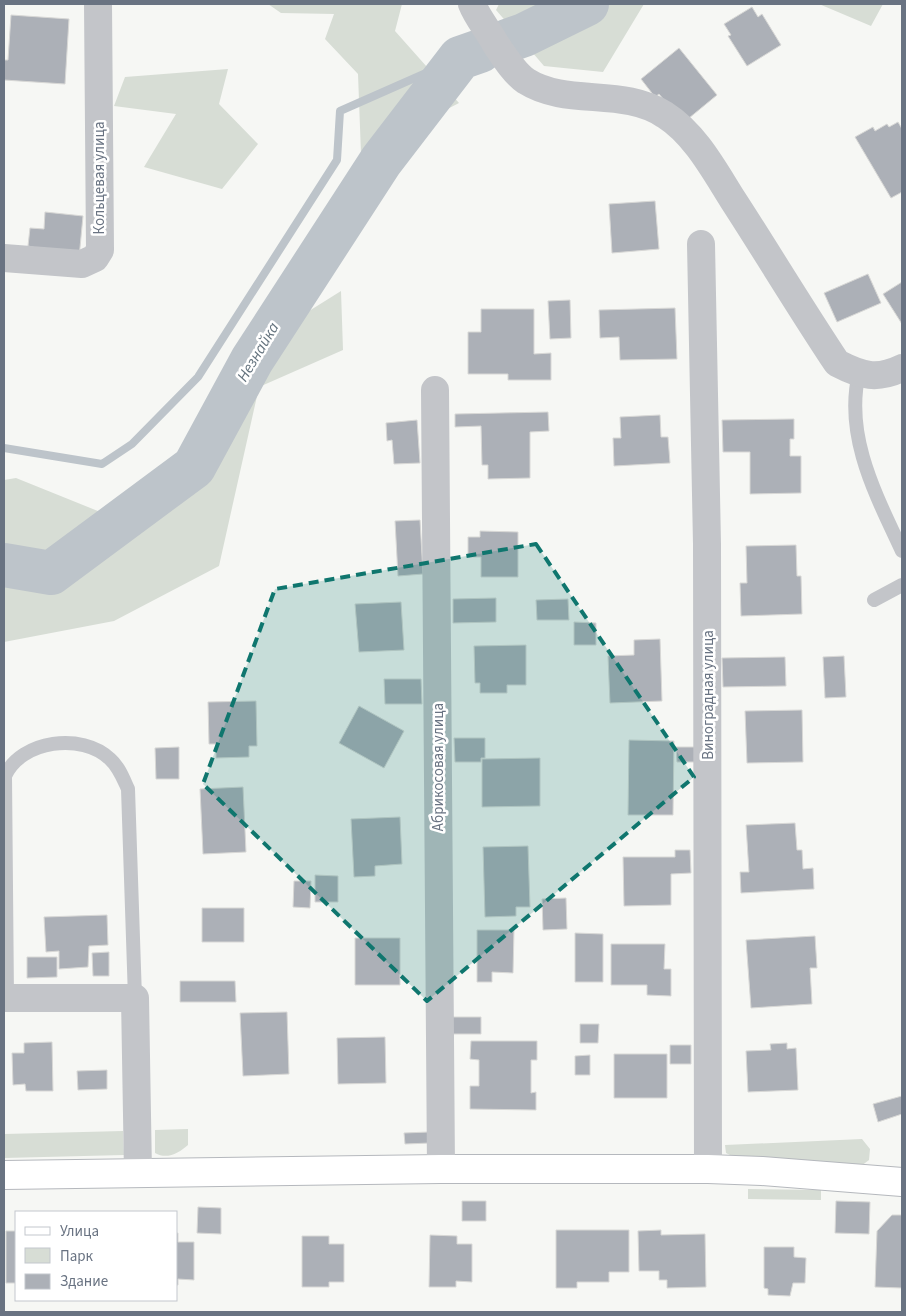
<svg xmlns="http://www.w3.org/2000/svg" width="906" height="1316" font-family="'Source Sans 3',sans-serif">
<rect width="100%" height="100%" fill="#f6f7f4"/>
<path fill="#d7ddd5" d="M 268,4 L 402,4 L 395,31 L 459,103 L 361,154 L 358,74 L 325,39 L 334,14 L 281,13 Z
M 499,4 L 644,4 L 603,72 L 544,66 L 496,10 Z
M 819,4 L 883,4 L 871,26 Z
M 228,69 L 219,104 L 258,144 L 222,189 L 144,167 L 176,114 L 114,106 L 125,77 Z
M 341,291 L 343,350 L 259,387 L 219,566 L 114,621 L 4,642 L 4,480 L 16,478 L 145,530 L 231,360 Z
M 188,1129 L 188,1145 C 179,1153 167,1160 155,1153 L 155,1130 Z
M 123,1131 L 124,1155 L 4,1158 L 4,1134 Z
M 862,1139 L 870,1149 L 869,1160 L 861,1166 L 732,1156 L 726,1153 L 725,1145 Z
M 748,1189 L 821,1190 L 821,1200 L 748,1199 Z"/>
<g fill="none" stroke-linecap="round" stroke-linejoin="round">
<path stroke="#bdc4ca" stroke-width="8" d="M 4,448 L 102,464 L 132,444 L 198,377 L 337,160 L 340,111 L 460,58"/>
<path stroke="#bdc4ca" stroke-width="44" d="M 507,41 L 524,35 L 587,4
M 4,565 L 51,573 L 194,467 L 252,360 L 381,161 L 460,58 L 480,51"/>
</g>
<path fill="#acb0b7" stroke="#d8d8d6" d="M 752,7 L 758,17 L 762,14 L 781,45 L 747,66 L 728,36 L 731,35 L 724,24 Z
M 11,15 L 69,19 L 65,84 L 4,80 L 4,60 L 8,60 Z
M 679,48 L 717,95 L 683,123 L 659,94 L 655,97 L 641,79 Z
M 898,122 L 902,129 L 902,192 L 891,198 L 855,137 L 873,127 L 875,131 L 887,124 L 889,127 Z
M 655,201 L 659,249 L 612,253 L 609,204 Z
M 45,212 L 83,216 L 79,258 L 28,246 L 30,228 L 44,229 Z
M 868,274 L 881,303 L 837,322 L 824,293 Z
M 902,282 L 902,324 L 883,294 Z
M 570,300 L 571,338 L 550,339 L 548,301 Z
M 675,308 L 677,359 L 620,360 L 619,337 L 600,338 L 599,310 Z
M 481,309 L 534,309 L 534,354 L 551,353 L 551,380 L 508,380 L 508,374 L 468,374 L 468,332 L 481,332 Z
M 548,412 L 549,431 L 530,432 L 530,478 L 488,479 L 488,465 L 482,465 L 481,426 L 455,427 L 455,414 Z
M 660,415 L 661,437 L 668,437 L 670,463 L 614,466 L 613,438 L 621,438 L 620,417 Z
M 794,419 L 794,439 L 790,439 L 790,456 L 801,456 L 801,493 L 750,494 L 750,452 L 723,452 L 722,420 Z
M 417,420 L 420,463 L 394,464 L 392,440 L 387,441 L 386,423 Z
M 420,520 L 423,574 L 398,576 L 395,521 Z
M 480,531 L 518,532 L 518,577 L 481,577 L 481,557 L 468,557 L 468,537 L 480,537 Z
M 796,545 L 797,576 L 801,576 L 802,614 L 741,616 L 740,583 L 747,583 L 746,546 Z
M 496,598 L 496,622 L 453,623 L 453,599 Z
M 568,599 L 569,620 L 537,620 L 536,600 Z
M 401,602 L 404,650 L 359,652 L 355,604 Z
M 574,622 L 596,623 L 596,645 L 574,645 Z
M 660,639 L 662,701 L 610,703 L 608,656 L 634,655 L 634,640 Z
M 526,645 L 526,685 L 507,685 L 507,693 L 480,693 L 480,683 L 475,683 L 474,646 Z
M 844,656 L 846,697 L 825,698 L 823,657 Z
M 785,657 L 786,686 L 723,687 L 722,658 Z
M 384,679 L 421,679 L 422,704 L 385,704 Z
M 256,701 L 257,746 L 249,746 L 249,757 L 216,758 L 216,744 L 209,744 L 208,702 Z
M 359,706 L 404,731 L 384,768 L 339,743 Z
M 802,710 L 803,762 L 747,763 L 745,711 Z
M 454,738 L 485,738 L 485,758 L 481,758 L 481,762 L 455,762 Z
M 629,740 L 674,741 L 673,815 L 628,815 Z
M 179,747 L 179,779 L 156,779 L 155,748 Z
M 676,747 L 697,747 L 697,762 L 677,762 Z
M 540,758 L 540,806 L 482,807 L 482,759 Z
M 243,787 L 246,852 L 203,854 L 200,789 Z
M 400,817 L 402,864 L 375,866 L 375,876 L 354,877 L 351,819 Z
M 795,823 L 797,850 L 802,850 L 803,869 L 813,868 L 814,889 L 741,893 L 740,872 L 749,872 L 746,825 Z
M 528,846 L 530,907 L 516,907 L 516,916 L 485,917 L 483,847 Z
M 675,850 L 690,850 L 691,873 L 671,874 L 671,905 L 624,906 L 623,857 L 675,857 Z
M 315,875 L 338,876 L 338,902 L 315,902 Z
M 294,881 L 311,881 L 310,908 L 293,907 Z
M 566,898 L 567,929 L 543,930 L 542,899 Z
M 202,908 L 244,908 L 244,942 L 202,942 Z
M 107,915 L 108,945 L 89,946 L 88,967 L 59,969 L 59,951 L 46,952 L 44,917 Z
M 477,930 L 514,930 L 513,973 L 492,972 L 492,982 L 477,982 Z
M 575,933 L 603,934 L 603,982 L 575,982 Z
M 815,936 L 817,968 L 810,968 L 812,1004 L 751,1008 L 746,940 Z
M 355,938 L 400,938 L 400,985 L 355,985 Z
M 611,944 L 665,944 L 664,969 L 671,969 L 671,996 L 647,995 L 647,985 L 611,985 Z
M 109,952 L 109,976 L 93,976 L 92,953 Z
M 27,957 L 57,957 L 57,977 L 27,978 Z
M 180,981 L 235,981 L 236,1002 L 180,1002 Z
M 287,1012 L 289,1074 L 243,1076 L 240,1013 Z
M 449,1017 L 481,1017 L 481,1034 L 450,1034 Z
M 580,1024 L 599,1024 L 598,1043 L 580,1043 Z
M 385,1037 L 386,1083 L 338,1084 L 337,1038 Z
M 471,1041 L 537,1041 L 537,1060 L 531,1060 L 531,1093 L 536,1092 L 536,1110 L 470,1109 L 470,1086 L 479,1086 L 479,1060 L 470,1059 Z
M 52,1042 L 53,1091 L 26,1091 L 25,1084 L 13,1085 L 12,1053 L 24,1053 L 24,1043 Z
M 787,1043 L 787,1049 L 796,1048 L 798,1090 L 748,1092 L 746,1051 L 771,1050 L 770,1044 Z
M 670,1045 L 691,1045 L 691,1064 L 670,1064 Z
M 614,1054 L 667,1054 L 667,1098 L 614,1098 Z
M 590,1055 L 590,1075 L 575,1075 L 575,1056 Z
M 107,1070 L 107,1089 L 78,1090 L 77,1071 Z
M 902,1096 L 902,1114 L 878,1122 L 873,1104 Z
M 429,1132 L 430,1143 L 405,1144 L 404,1133 Z
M 462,1201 L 486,1201 L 486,1221 L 462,1221 Z
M 836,1201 L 870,1202 L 869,1234 L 835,1233 Z
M 198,1207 L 221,1208 L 221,1234 L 197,1233 Z
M 892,1215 L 902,1215 L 902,1288 L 875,1287 L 877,1231 Z
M 556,1230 L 629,1230 L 629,1272 L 609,1272 L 609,1282 L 577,1282 L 577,1288 L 556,1288 Z
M 661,1230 L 661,1235 L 705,1234 L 706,1287 L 667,1288 L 667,1280 L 659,1280 L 659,1271 L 639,1271 L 638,1231 Z
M 6,1231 L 16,1231 L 16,1283 L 6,1283 Z
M 176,1233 L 178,1233 L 178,1242 L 194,1242 L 194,1280 L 178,1279 L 178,1285 L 176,1285 Z
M 430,1235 L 457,1236 L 457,1244 L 472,1244 L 472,1282 L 456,1281 L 456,1287 L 429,1287 Z
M 302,1236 L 329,1236 L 329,1244 L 344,1244 L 344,1282 L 329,1282 L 329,1287 L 302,1287 Z
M 764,1247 L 794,1247 L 794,1257 L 806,1258 L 805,1283 L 793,1283 L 790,1296 L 768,1295 L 768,1289 L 764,1288 Z"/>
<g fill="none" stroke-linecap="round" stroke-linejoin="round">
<g stroke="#b5b8bd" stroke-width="30">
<path id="secondary" d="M 4,1175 L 441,1169 L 708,1169 L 762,1171 L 902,1182"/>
</g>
<path stroke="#c3c5c9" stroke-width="14" d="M 859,373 C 844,436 876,495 902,551
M 874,600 L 902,585
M 7,998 L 5,776 C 21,740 82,732 110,759 C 119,767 123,778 128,789 L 135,998"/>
<path stroke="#c3c5c9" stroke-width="28" d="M 472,4 C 477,17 488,30 495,43 C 503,55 514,73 526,81 C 567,107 623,87 665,115 C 695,134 714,170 733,200 C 768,254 801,309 837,363 C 862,376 877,380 902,368
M 701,244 L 707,544 L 708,1169
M 4,258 L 82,264 L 95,258 L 100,250 L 98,4
M 435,390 L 441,1169
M 4,998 L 135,998 L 138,1173"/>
<use href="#secondary" stroke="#fff" stroke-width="28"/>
</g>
<path fill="#0f766e" fill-opacity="0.2" stroke="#0f766e" stroke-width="4" stroke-dasharray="10 6" stroke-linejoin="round" d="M 536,544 L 694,777 L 427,1001 L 203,784 L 275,589 Z"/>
<g text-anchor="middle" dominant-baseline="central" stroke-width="5" stroke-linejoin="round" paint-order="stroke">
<g font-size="15" fill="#697382" stroke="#fff">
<text transform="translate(99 178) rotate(-90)">Кольцевая улица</text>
<text transform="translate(708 695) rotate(-90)">Виноградная улица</text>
<text transform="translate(438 767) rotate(-90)">Абрикосовая улица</text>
</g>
<g font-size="16" font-style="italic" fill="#64737e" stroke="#fff">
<text transform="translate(258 352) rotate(-59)">Незнайка</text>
</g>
</g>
<rect width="906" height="1316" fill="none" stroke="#697382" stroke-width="10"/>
<rect x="15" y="1211" width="162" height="90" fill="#ffffff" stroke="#c3c7cd"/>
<rect x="25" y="1227" width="25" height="8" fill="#ffffff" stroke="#c3c7cd"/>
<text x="60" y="1236" font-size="15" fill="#697382">Улица</text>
<rect x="25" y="1248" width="25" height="15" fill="#d7ddd5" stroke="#c3c7cd"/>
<text x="60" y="1261" font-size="15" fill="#697382">Парк</text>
<rect x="25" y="1274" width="25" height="15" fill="#acb0b7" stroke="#c3c7cd"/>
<text x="60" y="1286" font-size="15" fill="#697382">Здание</text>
</svg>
